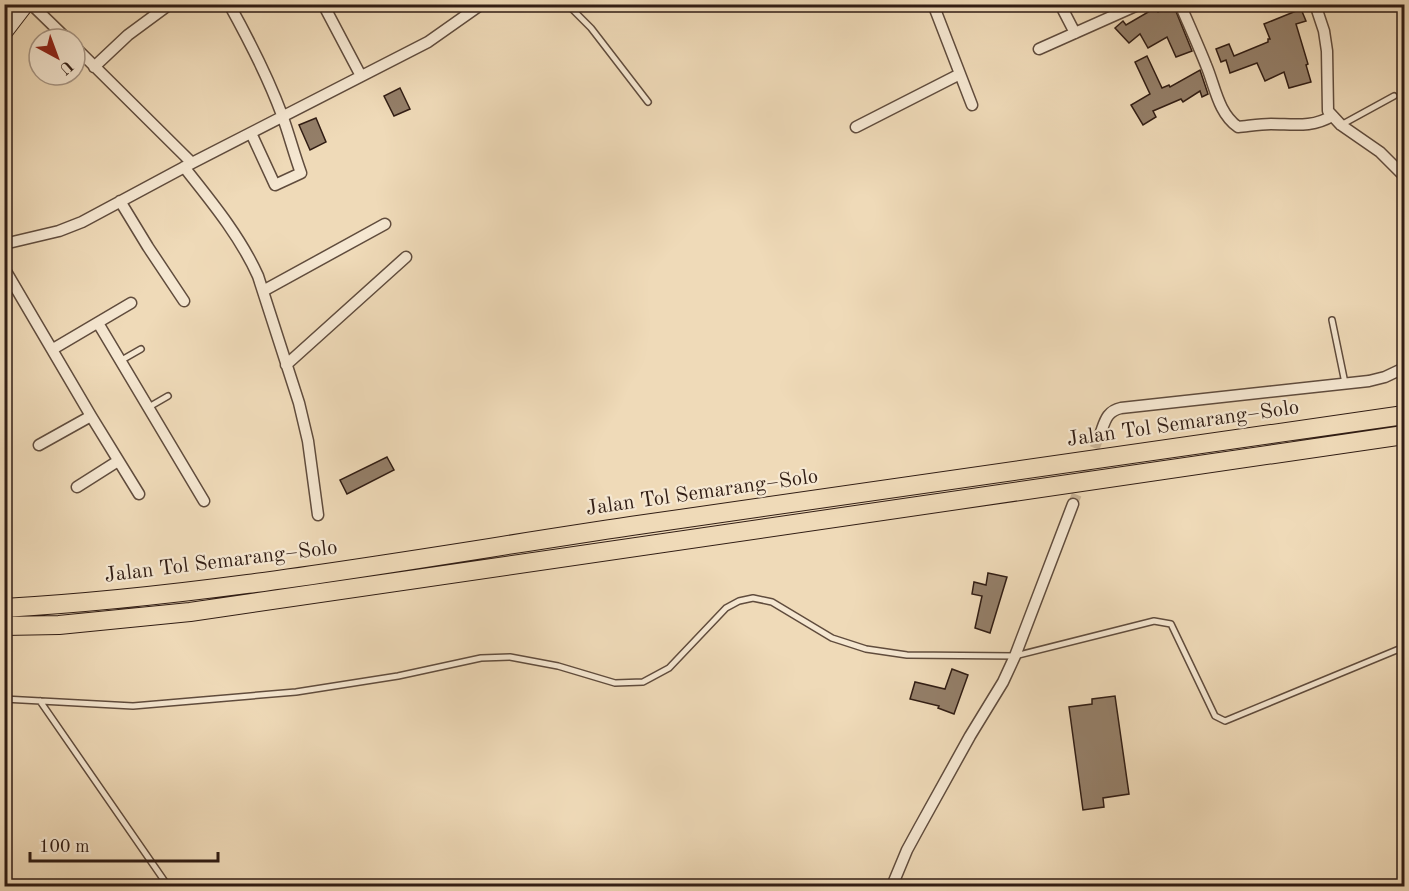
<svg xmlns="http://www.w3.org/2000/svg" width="1409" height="891" font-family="'Old Standard TT',serif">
<rect width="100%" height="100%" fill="#efdab8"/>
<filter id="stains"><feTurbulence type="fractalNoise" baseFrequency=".00333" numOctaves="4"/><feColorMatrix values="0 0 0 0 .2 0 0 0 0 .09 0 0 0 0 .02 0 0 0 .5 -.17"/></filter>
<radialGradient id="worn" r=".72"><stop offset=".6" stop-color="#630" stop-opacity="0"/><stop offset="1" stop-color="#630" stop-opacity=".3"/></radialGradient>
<path fill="#947f69" stroke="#311d14" stroke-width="1.5" d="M 1171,4 L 1173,4 L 1192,51 L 1176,57 L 1167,37 L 1148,48 L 1140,34 L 1129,43 L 1115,28 L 1123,21 L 1126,25 L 1155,8 L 1158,12 Z
M 1301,9 L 1306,21 L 1296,24 L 1308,64 L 1306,65 L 1311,82 L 1289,88 L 1284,72 L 1265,81 L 1257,63 L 1230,73 L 1226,60 L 1221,62 L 1216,49 L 1229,44 L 1234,56 L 1268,42 L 1268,39 L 1270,39 L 1264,24 Z
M 1147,56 L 1162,88 L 1169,85 L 1170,87 L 1200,70 L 1208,94 L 1202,97 L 1200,91 L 1183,102 L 1181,99 L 1153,111 L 1156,117 L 1143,125 L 1131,105 L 1150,94 L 1135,62 Z
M 400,88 L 410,109 L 394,116 L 384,96 Z
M 316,118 L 326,142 L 310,150 L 299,125 Z
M 387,457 L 394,470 L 347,494 L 340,480 Z
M 988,573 L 1007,577 L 990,633 L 975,628 L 982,596 L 972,594 L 974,582 L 986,585 Z
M 952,669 L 968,675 L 954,714 L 938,708 L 939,706 L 910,699 L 915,682 L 945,689 Z
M 1115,696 L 1129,794 L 1103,798 L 1104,807 L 1083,810 L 1069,707 L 1092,704 L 1092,699 Z"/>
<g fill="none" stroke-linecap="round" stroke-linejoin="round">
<path stroke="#c9b497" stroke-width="10" stroke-dasharray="10 5" stroke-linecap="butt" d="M 1073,504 L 1101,432"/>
<g stroke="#604c3d" stroke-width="8">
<path id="lane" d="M 567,4 L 591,28 L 648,102
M 1341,125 L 1394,96
M 4,156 L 5,156
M 1332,320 L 1345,383
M 120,361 L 141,349
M 149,407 L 168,396
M 4,699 L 133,706 L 296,692 L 398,676 L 481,658 L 510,657 L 558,666 L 615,683 L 643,682 L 669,668 L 726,608 L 739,601 L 753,598 L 772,602 L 832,638 L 866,649 L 907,655 L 1015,656 L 1154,621 L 1171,624 L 1215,716 L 1225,721 L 1404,647
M 40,701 L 168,886"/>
</g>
<g stroke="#604c3d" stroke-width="13">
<path id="street" d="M 31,4 L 67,39
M 229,4 C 249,40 268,77 282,115 C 289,134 294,154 301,173 L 275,185 L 251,133
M 323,4 L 361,76
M 933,4 L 972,105
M 1060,4 L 1075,33
M 1180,4 C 1189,25 1198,45 1206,65 C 1215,86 1218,113 1238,127 C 1249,126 1260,124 1271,124 C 1293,124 1312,128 1332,116
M 1315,4 L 1324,31 L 1327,51 L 1328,111 L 1341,125 L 1380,152 L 1404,176
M 75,47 L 192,163
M 1039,49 L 1140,4
M 94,67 L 128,35 L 170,4
M 856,127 L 960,74
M 184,167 C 211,201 240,236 258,276 L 299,403 L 308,441 L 318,515
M 120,201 L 148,247 L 184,301
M 4,244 L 59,231 L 82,222 L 192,163 L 428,42 L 482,4
M 4,268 L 91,416 L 139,494
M 263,291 L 385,224
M 98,323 L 204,501
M 53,349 L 131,303
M 286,365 L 406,257
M 1101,432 C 1105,421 1107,411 1121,408 L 1369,381 L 1385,377 L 1404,368
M 39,445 L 91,416
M 77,487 L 118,461
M 892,886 L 907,850 L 919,828 L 970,736 L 1003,682 L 1015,656 L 1073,504"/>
</g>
<g stroke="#311d14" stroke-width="16">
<path id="secondary" d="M 4,34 L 27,4"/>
</g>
<g stroke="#311d14" stroke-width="20">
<path id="highway" d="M 4,608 C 215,596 423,557 631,526 C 889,487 1147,452 1404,415
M 4,626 L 59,625 L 190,612 L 1404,435"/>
</g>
<use href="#lane" stroke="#f5e7d1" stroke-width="5"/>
<use href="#street" stroke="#f5e7d1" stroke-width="10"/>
<use href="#secondary" stroke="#f5e7d1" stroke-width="14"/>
<use href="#highway" stroke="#efdab8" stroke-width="18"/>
</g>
<g text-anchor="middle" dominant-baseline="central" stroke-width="4.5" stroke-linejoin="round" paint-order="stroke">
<g font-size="21" fill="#311d14" stroke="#f5e7d1">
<text transform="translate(1183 424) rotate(-8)">Jalan Tol Semarang–Solo</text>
<text transform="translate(702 493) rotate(-8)">Jalan Tol Semarang–Solo</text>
<text transform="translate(221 562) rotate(-7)">Jalan Tol Semarang–Solo</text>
</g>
</g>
<rect width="1409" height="891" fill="none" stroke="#efdab8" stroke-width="24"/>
<rect x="6" y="6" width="1397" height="879" fill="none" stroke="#311d14" stroke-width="3"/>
<rect x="12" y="12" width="1385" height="867" fill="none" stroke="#311d14" stroke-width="1.5"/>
<g transform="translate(57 57) rotate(139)"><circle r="28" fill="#f5e7d1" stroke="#a79685" stroke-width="1.5"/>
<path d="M0-4.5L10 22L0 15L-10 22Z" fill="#8f2418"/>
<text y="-9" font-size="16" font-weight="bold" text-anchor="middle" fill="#311d14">U</text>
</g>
<path d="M30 852v9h188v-9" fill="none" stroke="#311d14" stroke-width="3"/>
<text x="39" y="852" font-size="18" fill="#311d14" stroke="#f5e7d1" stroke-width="4.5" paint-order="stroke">100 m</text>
<rect width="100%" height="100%" filter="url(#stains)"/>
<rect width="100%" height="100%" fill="url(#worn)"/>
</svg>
